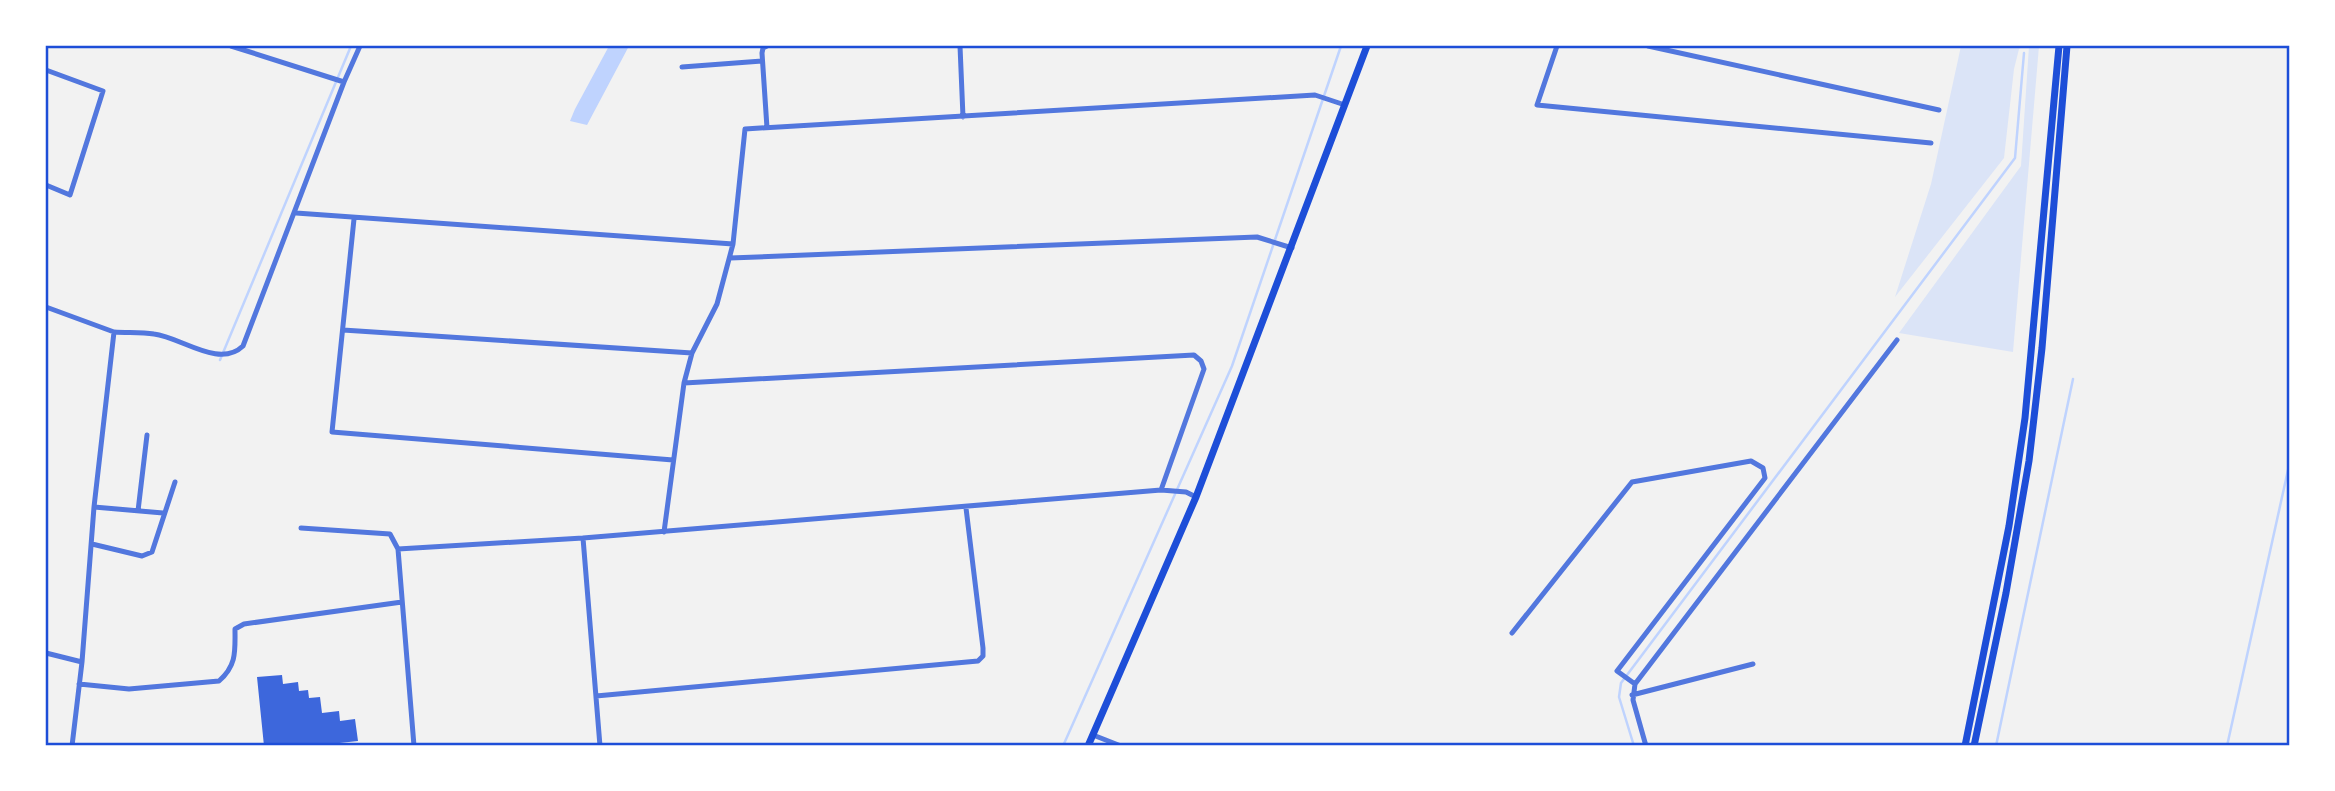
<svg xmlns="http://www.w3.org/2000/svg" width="2335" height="791" font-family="'PT Sans',sans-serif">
<rect width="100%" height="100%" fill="#f2f2f2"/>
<path fill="#dbe4f7" d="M 1961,46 L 2023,46 L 2019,49 L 2014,69 L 2004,158 L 1895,297 L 1931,184 Z
M 2029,46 L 2039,46 L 2013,352 L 1899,333 L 2021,166 Z"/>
<path fill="#bfd3fe" d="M 609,46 L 629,46 L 587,125 L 570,121 L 575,109 Z"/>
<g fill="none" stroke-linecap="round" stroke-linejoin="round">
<path stroke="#bfd3fe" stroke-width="2.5" d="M 220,360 L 351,46
M 1063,746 L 1232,366 L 1341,46
M 1634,746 L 1619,697 L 1621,683 L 2015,158 L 2024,53
M 1996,746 L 2073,379
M 2227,746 L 2290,461"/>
</g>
<path fill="#3d67dc" d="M 282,675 L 283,684 L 298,682 L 299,691 L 308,690 L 309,698 L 320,697 L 322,713 L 339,711 L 340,721 L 355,719 L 358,741 L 312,746 L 264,746 L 257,677 Z"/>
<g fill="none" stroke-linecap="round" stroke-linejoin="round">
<path stroke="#5277de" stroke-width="5" d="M 231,46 L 344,82
M 960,46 L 963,117
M 1557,46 L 1537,105 L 1931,143
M 1648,46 L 1939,110
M 682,67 L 762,61
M 46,70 L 103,91 L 70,195 L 46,185
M 767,128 L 762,53 L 763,48 L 767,46
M 296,213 L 733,244
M 354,219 L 332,432 L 673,460
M 730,258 L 1257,237 L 1292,248
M 46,307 L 114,332 L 94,507 L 82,662 L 72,746
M 343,330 L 692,353
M 114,332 C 127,333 141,332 154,334 C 181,337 219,369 243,346 L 344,82 L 360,46
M 684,383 L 1194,355 L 1201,361 L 1204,369 L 1161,490
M 94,507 L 163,513
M 138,511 L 147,435
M 301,528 L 390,534 L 398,549 L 414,746
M 664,532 L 684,383 L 692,353 L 717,304 L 733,244 L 745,129 L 1315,95 L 1345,105
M 583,538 L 600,746
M 92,544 L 142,556 L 152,552 L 175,482
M 398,549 L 583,538 L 1161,490 L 1186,492 L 1196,497
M 1512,633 L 1632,482 L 1751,461 L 1763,468 L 1765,478 L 1617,671 L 1635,684
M 46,653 L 82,662
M 79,684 L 129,689 L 219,681 C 237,665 235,651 235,629 L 244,624 L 402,602
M 1632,695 L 1753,664
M 596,696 L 978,661 L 983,656 L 983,648 L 966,508
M 1093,735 L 1121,746
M 1646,746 L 1633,700 L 1635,684 L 1897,340"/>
<path stroke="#1d4ed8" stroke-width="7" d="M 1088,746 L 1196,497 L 1367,46
M 1965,746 L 2009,526 L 2025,418 L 2059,46
M 1974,746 L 2006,593 L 2029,461 L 2042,348 L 2067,46"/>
</g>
<rect width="2335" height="791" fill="none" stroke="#ffffff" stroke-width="94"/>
<rect x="47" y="47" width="2241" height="697" fill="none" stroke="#1d4ed8" stroke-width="2.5"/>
</svg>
